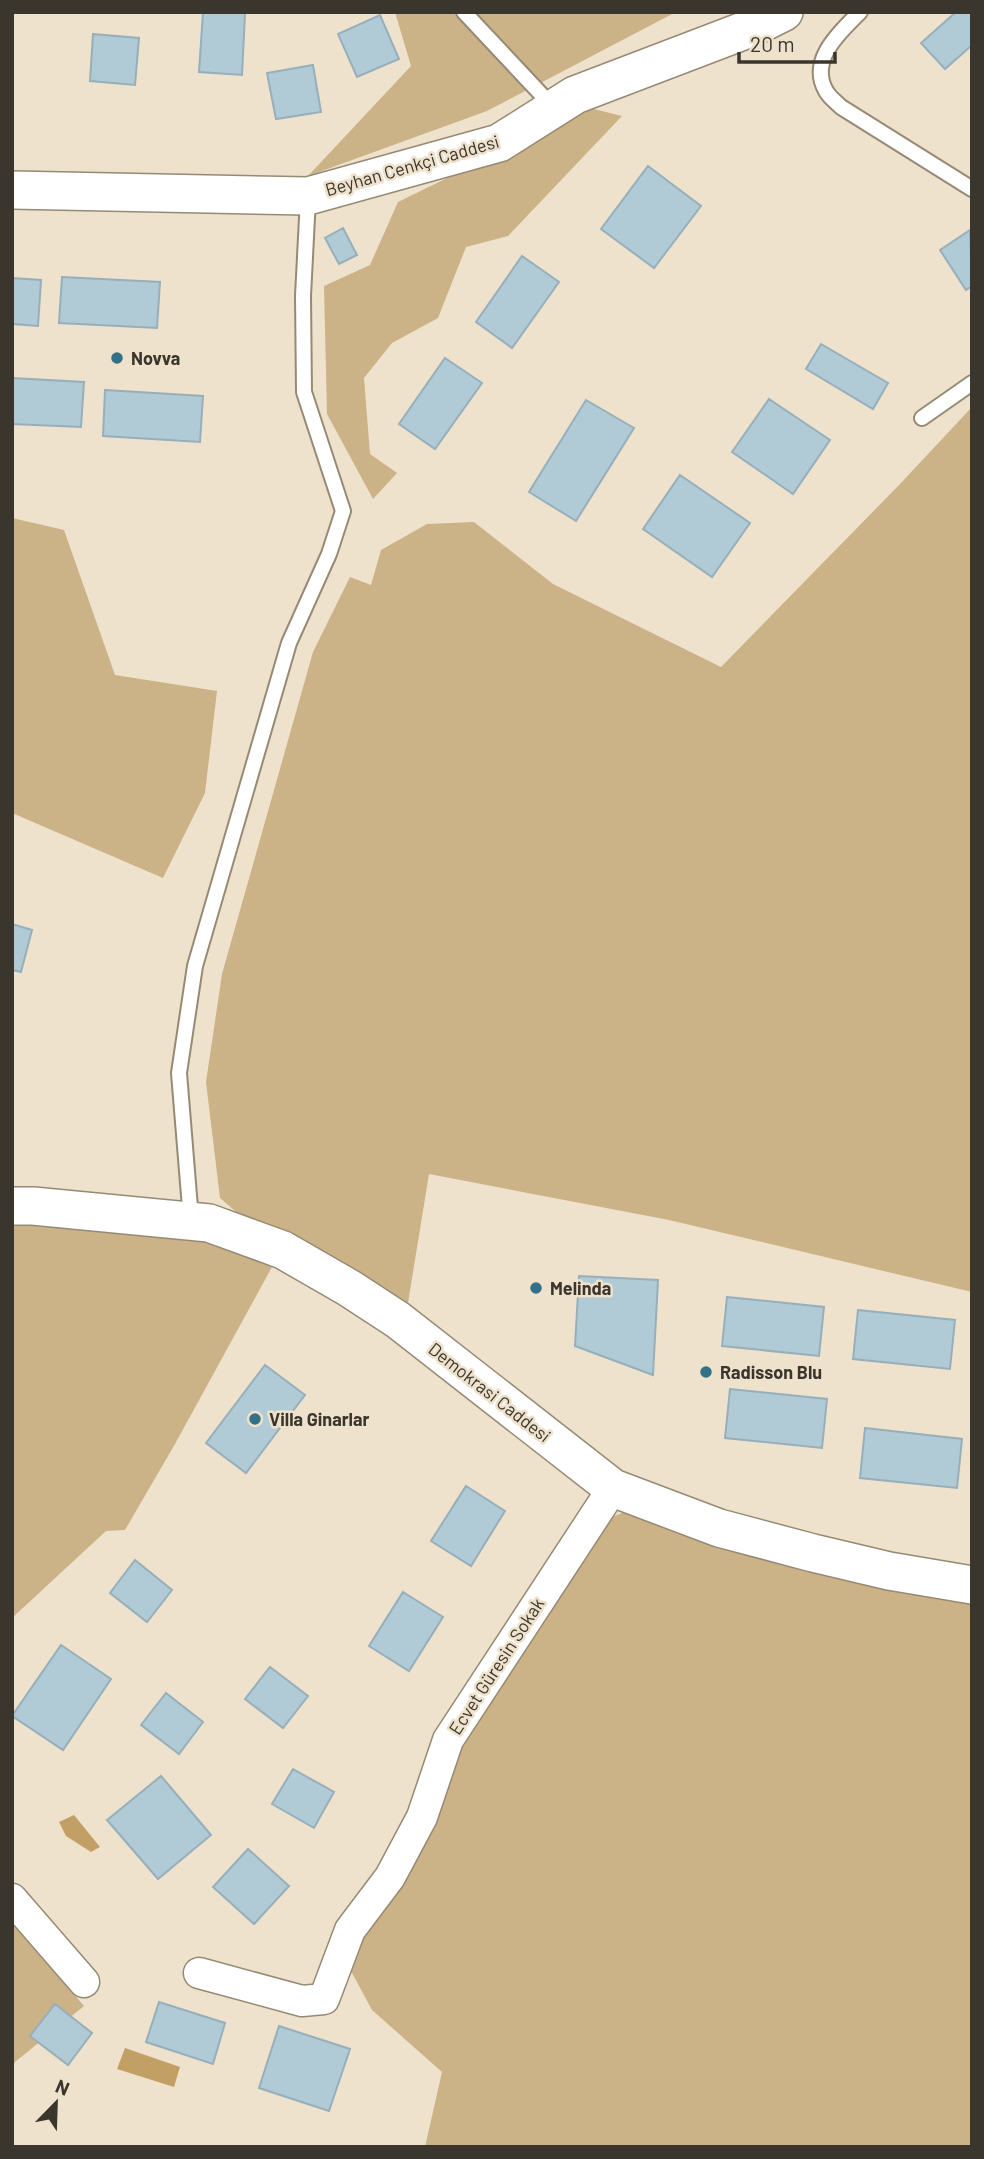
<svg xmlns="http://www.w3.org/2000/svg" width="984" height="2159" font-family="Barlow,sans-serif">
<rect width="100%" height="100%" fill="#efe2cc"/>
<path fill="#cbb287" d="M 395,12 L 676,12 L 487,111 L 308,176 L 411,66 Z
M 590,108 L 622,116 L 508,236 L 466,247 L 438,318 L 392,343 L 364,378 L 370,454 L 397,473 L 373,499 L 327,414 L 324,286 L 370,265 L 398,202 Z
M 972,407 L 972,1292 L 669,1220 L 429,1174 L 408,1303 L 357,1270 L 288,1231 L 241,1216 L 220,1198 L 206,1082 L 222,974 L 313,652 L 350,577 L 371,585 L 381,550 L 427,524 L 474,522 L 553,584 L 721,667 L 900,484 Z
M 12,518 L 64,530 L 115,675 L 217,691 L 205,793 L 163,878 L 12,813 Z
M 30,1224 L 183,1237 L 216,1245 L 272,1267 L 175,1444 L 125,1530 L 106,1531 L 12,1618 L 12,1225 Z
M 629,1510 L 972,1602 L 972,2147 L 425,2147 L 442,2072 L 372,2010 L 351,1971 L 363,1933 L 459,1743 L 610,1518 Z
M 12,1922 L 84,2006 L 15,2062 L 12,2068 Z"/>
<path fill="#c2a065" d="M 74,1815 L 100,1847 L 91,1852 L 66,1836 L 59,1822 Z
M 125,2048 L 180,2067 L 174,2087 L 117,2069 Z"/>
<path fill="#b0cad6" stroke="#96afbb" stroke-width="2" d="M 203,12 L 245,13 L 242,75 L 199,72 Z
M 956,12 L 972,12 L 972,45 L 945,69 L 921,43 Z
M 380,15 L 399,59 L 357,77 L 338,34 Z
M 93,34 L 139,38 L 135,85 L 90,81 Z
M 313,65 L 321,112 L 276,119 L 267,73 Z
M 648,166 L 701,206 L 654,268 L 601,229 Z
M 343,228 L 357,255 L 339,264 L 325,238 Z
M 970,230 L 972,286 L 966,290 L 940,250 Z
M 522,256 L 559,282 L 512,348 L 476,322 Z
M 62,277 L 160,282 L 157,328 L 59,323 Z
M 12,278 L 41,280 L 38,326 L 12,324 Z
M 821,344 L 888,383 L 873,409 L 806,369 Z
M 445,358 L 482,383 L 435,449 L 399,424 Z
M 12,378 L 84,382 L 81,427 L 12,424 Z
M 105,390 L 203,396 L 200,442 L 103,436 Z
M 769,399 L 830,440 L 793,494 L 732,452 Z
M 586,400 L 634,428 L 576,521 L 529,492 Z
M 680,475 L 750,523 L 712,577 L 643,529 Z
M 12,924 L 32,930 L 21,972 L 12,970 Z
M 579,1276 L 658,1280 L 653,1375 L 575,1346 Z
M 727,1297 L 824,1307 L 819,1356 L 722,1346 Z
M 858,1310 L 955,1320 L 950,1369 L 853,1359 Z
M 265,1365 L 305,1395 L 246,1473 L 206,1443 Z
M 730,1389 L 827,1399 L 822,1448 L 725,1438 Z
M 865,1428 L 962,1439 L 957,1488 L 860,1478 Z
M 466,1486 L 505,1511 L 471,1566 L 431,1541 Z
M 135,1560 L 172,1590 L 147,1622 L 110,1593 Z
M 403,1592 L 443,1617 L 409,1671 L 369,1646 Z
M 61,1645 L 111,1679 L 63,1750 L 12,1716 Z
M 270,1667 L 308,1696 L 283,1728 L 245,1699 Z
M 166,1693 L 203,1722 L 179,1754 L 141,1725 Z
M 293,1769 L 334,1792 L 314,1828 L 272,1804 Z
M 161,1776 L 211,1835 L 158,1879 L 107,1820 Z
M 248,1849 L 289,1886 L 254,1924 L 213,1887 Z
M 159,2002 L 225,2023 L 213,2064 L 146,2042 Z
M 55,2004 L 92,2033 L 68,2065 L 30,2036 Z
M 279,2026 L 350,2049 L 329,2111 L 259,2088 Z"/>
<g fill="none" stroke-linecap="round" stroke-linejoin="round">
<g stroke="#968a75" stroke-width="18">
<path id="service" d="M 464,12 L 554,108
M 860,12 C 840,32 808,60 826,91 C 829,97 836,102 841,107 L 972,189
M 922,418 L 972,383
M 191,1220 L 179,1073 L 195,966 L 289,643 L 329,554 L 343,511 L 304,392 L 303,296 L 308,198"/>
</g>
<g stroke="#968a75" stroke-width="33">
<path id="minor" d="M 12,1899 L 84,1982
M 199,1973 L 302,2001 L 324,1999 L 350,1930 L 390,1877 L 422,1817 L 448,1740 L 613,1488"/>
</g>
<g stroke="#968a75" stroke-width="40">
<path id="tertiary" d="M 12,190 L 308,196 L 499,143 L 575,95 L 756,26 L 784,12
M 12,1206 L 33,1206 L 209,1223 L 283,1250 L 349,1288 L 398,1320 L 613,1488 L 719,1528 L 813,1553 L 889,1571 L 972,1585"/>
</g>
<use href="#service" stroke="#fff" stroke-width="14"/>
<use href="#minor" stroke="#fff" stroke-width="30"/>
<use href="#tertiary" stroke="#fff" stroke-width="37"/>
</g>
<g fill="#347088" stroke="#efe2cc" stroke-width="2.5">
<circle cx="117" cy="358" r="7"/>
<circle cx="536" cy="1288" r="7"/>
<circle cx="706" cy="1372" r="7"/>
<circle cx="255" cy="1419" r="7"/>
</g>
<g text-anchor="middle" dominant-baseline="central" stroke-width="5" stroke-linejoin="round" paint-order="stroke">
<g font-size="18" fill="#3b362d" stroke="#efe2cc">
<text transform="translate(412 165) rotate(-16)">Beyhan Cenkçi Caddesi</text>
<text transform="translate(490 1392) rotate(38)">Demokrasi Caddesi</text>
<text transform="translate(496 1666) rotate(-57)">Ecvet Güresin Sokak</text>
</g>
<g font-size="18" font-weight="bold" fill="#3b362d" stroke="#efe2cc" text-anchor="start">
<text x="131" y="358">Novva</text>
<text x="550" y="1288">Melinda</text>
<text x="720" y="1372">Radisson Blu</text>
<text x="269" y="1419">Villa Ginarlar</text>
</g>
</g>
<rect width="984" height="2159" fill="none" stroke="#3b362d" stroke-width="28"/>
<g transform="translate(56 2103) rotate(23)" stroke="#efe2cc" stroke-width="5" paint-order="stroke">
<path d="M0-5L12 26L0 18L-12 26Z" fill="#3b362d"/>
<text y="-10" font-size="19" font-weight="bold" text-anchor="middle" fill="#3b362d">N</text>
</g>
<path d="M739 52v10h96v-10" fill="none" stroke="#3b362d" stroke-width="3.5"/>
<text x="750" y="52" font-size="21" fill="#3b362d" stroke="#efe2cc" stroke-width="5" paint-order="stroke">20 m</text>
</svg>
